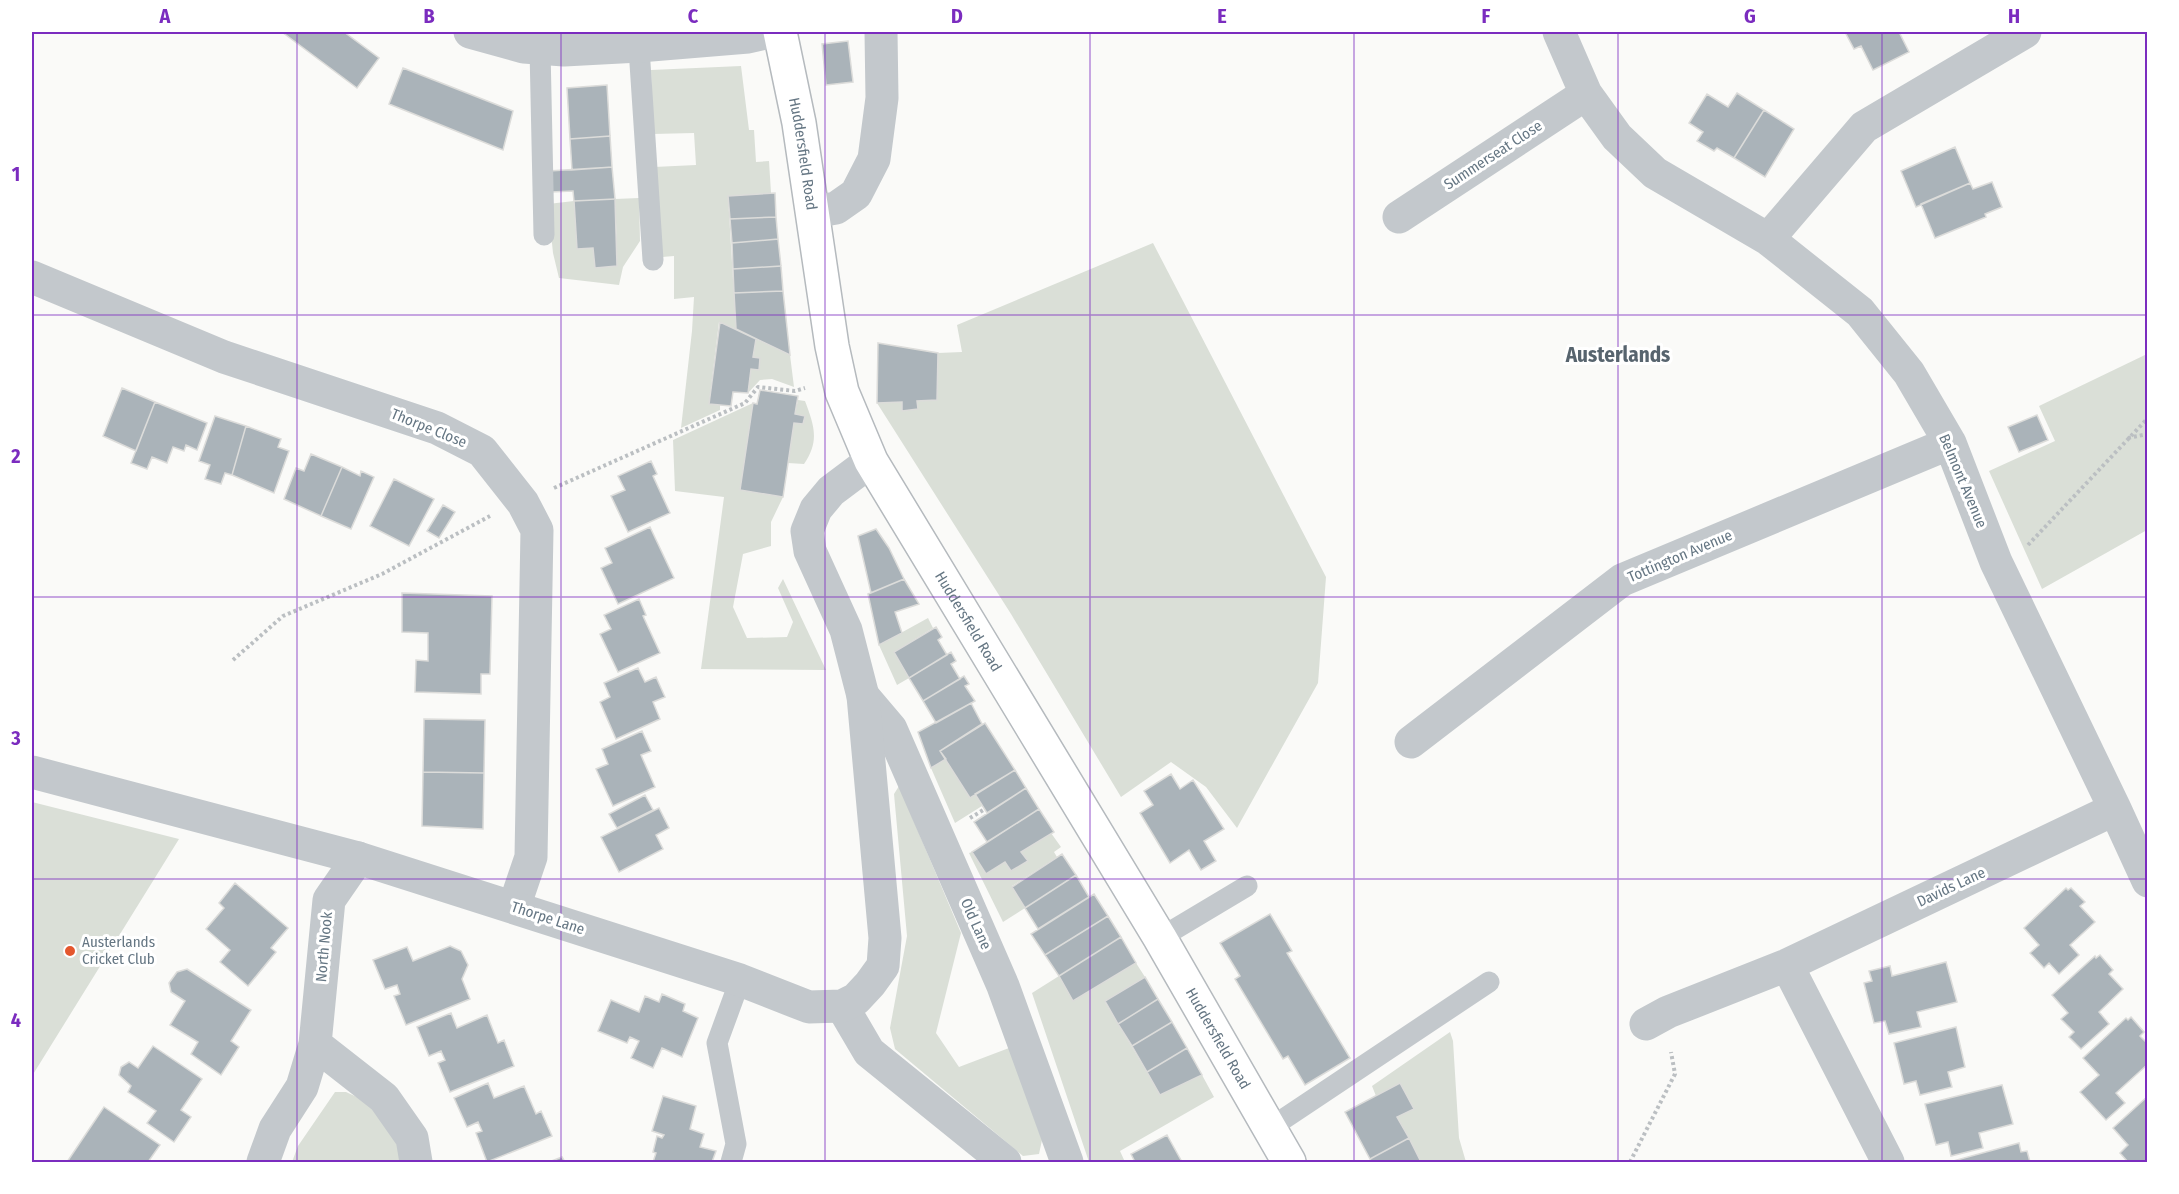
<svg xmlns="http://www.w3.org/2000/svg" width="2179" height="1194" font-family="'Fira Sans Condensed',sans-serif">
<rect width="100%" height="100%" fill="#fafaf8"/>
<path fill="#dadfd7" d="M 741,66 L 749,130 L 754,130 L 756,162 L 769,161 L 771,193 L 728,196 L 736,329 L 719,322 L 709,403 L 720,405 L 720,410 L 681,428 L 692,331 L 694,297 L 674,299 L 674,256 L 662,257 L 654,167 L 696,165 L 694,133 L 653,134 L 651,70 Z
M 639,198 L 640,241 L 623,267 L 619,285 L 559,278 L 553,253 L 548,204 L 574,201 L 577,249 L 593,248 L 595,268 L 616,266 L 615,246 L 617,246 L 615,199 Z
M 1153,243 L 1326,577 L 1318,683 L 1237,828 L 1206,787 L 1171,762 L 1121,797 L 1011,614 L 877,403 L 902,402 L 902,410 L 917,409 L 917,401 L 937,400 L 938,353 L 962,352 L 957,325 Z
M 756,339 L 790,355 L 794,387 L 772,379 L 760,380 L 748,393 L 751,369 L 759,369 L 760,358 L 753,357 Z
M 2147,354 L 2147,530 L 2042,589 L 1989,471 L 2055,441 L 2039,406 Z
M 798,400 L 805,401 C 814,425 820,441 804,464 L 788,463 L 794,423 L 803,424 L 805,416 L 795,414 Z
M 753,403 L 740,489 L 783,497 L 771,522 L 771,546 L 743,554 L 733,607 L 747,638 L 787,637 L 793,622 L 778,588 L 783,579 L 826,670 L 701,669 L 724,497 L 675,491 L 673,440 Z
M 928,618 L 933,628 L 894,652 L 909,678 L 897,685 L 879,645 Z
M 946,759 L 970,798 L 975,794 L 982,806 L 955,823 L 931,768 Z
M 899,786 L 961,933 L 936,1033 L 959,1067 L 1009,1048 L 1042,1140 L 1039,1154 L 1023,1156 L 895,1049 L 890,1028 L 907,936 L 894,794 Z
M 32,802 L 179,839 L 32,1076 Z
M 1051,833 L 1061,847 L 1054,852 L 1057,857 L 1012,886 L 1025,908 L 1003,922 L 969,853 L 972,852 L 986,874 L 1005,862 L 1011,871 L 1027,861 L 1021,852 Z
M 1136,963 L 1145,977 L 1105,1002 L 1160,1094 L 1202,1075 L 1214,1097 L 1120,1151 L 1125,1162 L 1089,1162 L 1032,993 L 1059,976 L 1074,1000 Z
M 1450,1032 L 1453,1041 L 1459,1138 L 1466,1162 L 1421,1162 L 1397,1117 L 1414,1109 L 1400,1083 L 1376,1096 L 1372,1086 Z
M 335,1092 L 346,1092 L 370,1103 L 398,1139 L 404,1162 L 292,1162 L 298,1146 Z"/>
<path fill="#aab3b9" stroke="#dcdcda" stroke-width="1.5" d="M 282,32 L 344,32 L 379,58 L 357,88 Z
M 1845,32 L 1899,32 L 1909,52 L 1873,70 L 1861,46 L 1854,49 Z
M 848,41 L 853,82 L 826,85 L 822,44 Z
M 403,68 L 513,111 L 503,150 L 389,104 Z
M 607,85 L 610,136 L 570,139 L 567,88 Z
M 1737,93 L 1764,110 L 1734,158 L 1717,148 L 1714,151 L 1697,141 L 1703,132 L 1689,123 L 1707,94 L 1728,107 Z
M 1764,110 L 1794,129 L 1765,177 L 1734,158 Z
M 610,136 L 612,167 L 572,170 L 570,139 Z
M 1955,147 L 1970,183 L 1916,207 L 1901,171 Z
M 612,167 L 615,199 L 574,201 L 573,191 L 551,192 L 549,171 Z
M 1992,182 L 2002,207 L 1985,214 L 1986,217 L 1935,238 L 1921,204 L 1970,183 L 1973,189 Z
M 775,193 L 776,217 L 730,219 L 728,196 Z
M 615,199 L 617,266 L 595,268 L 593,248 L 577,249 L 574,201 Z
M 776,217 L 778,239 L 732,243 L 730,219 Z
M 778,239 L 781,266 L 733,269 L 732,243 Z
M 781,266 L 783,291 L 734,293 L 733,269 Z
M 783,291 L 790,355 L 736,329 L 734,293 Z
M 720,322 L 756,339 L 753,357 L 760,358 L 759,370 L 751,369 L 748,393 L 733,392 L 731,406 L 709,404 Z
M 878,343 L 938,353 L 937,400 L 917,401 L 918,409 L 902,411 L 902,402 L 877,403 Z
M 122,388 L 155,402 L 136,451 L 103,436 Z
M 760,390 L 798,396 L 795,414 L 805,416 L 803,424 L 794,423 L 783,497 L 740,490 L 753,403 L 757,404 Z
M 155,402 L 207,423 L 197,450 L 186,445 L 184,451 L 173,447 L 167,463 L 152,457 L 147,469 L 131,463 Z
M 2037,415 L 2048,440 L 2019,452 L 2008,427 Z
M 215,416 L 246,426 L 232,475 L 225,473 L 221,484 L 205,479 L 210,465 L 199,461 Z
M 246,426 L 281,439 L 278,447 L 289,451 L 274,493 L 232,475 Z
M 311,454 L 342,467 L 321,516 L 284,499 L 296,468 L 304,471 Z
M 651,461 L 657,474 L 653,476 L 670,513 L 628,532 L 611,496 L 625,490 L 618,476 Z
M 342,467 L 360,476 L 361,471 L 374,477 L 351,529 L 321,516 Z
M 394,479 L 434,499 L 409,546 L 370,526 Z
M 443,505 L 455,512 L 439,538 L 427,531 Z
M 650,527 L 674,578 L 618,604 L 601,568 L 612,563 L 605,548 Z
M 876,529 L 889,548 L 904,579 L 871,593 L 858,536 Z
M 904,579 L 919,604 L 895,612 L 902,633 L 879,645 L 868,594 Z
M 402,593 L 492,596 L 490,674 L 481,674 L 481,694 L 415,692 L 416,660 L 428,661 L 428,633 L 402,632 Z
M 639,599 L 646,615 L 643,616 L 660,653 L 618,672 L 600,634 L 611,629 L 604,615 Z
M 936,627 L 942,637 L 938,640 L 947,655 L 909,678 L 894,652 Z
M 951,652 L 956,661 L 951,664 L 960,679 L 923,701 L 909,678 Z
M 638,668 L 645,682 L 656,677 L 665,697 L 653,702 L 660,719 L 616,739 L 600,702 L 610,697 L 604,683 Z
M 964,676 L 969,684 L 965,686 L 975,701 L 936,723 L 923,701 Z
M 971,703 L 982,724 L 940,751 L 946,759 L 931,768 L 918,732 Z
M 424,719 L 485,720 L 484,773 L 423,772 Z
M 985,723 L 1015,770 L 970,798 L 940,751 Z
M 642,731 L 651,751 L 641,755 L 655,787 L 613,806 L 596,769 L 608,764 L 602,749 Z
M 1015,770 L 1026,788 L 987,813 L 975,794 Z
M 423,772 L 484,773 L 483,829 L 422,826 Z
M 1171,774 L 1180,789 L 1193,780 L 1224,829 L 1204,841 L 1216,861 L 1201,870 L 1189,850 L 1170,863 L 1140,813 L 1153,805 L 1144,791 Z
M 1026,788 L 1039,809 L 987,842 L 974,822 Z
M 645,795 L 653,810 L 617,828 L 609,814 Z
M 659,808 L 669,828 L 656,835 L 663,849 L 619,872 L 601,837 Z
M 1039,809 L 1054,832 L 1021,852 L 1028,861 L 1011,871 L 1005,862 L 986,874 L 972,852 Z
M 1062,854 L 1076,875 L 1025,908 L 1012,887 Z
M 1076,875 L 1089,897 L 1038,929 L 1025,908 Z
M 235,883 L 288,928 L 271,948 L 276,952 L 248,986 L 220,962 L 230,950 L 206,929 L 224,908 L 219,903 Z
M 2066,888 L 2068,890 L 2071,888 L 2085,902 L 2080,906 L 2095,922 L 2070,945 L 2079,955 L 2059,974 L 2049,963 L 2044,968 L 2030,953 L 2039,945 L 2024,928 Z
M 1094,894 L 1108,916 L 1045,955 L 1031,934 Z
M 1270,914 L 1292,951 L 1287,953 L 1350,1058 L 1305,1085 L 1288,1056 L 1283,1059 L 1235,979 L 1240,976 L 1220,943 Z
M 1108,916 L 1121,937 L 1059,976 L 1045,955 Z
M 1121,937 L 1136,963 L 1073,1001 L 1059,976 Z
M 450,946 L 461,951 L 468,965 L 462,979 L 470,999 L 406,1025 L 394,996 L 400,994 L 397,985 L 385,989 L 373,960 L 407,947 L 413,961 Z
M 2100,955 L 2113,970 L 2109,974 L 2123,989 L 2099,1012 L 2109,1024 L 2081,1049 L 2069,1037 L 2074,1032 L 2061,1019 L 2068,1013 L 2052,995 L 2095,956 L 2096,958 Z
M 1946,962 L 1957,1002 L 1917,1012 L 1921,1027 L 1889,1034 L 1885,1021 L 1874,1023 L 1864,983 L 1872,981 L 1869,971 L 1890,966 L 1892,976 Z
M 187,969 L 251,1010 L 231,1041 L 239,1047 L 221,1075 L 191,1054 L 198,1042 L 170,1025 L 185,1001 L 171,992 L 169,983 L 177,972 Z
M 1145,977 L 1158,999 L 1118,1024 L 1105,1001 Z
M 662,994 L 685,1004 L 683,1011 L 698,1018 L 682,1057 L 662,1048 L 653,1068 L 631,1058 L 639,1041 L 630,1037 L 627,1043 L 598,1031 L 611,1000 L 639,1012 L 645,996 L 659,1002 Z
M 1158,999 L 1172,1022 L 1132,1046 L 1118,1024 Z
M 451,1013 L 457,1028 L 487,1015 L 498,1043 L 504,1040 L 514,1066 L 450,1092 L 438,1063 L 445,1060 L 441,1051 L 429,1056 L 417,1027 Z
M 2131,1017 L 2144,1032 L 2140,1036 L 2148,1044 L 2148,1064 L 2116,1093 L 2125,1103 L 2106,1120 L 2080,1092 L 2099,1075 L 2083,1058 L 2126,1018 L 2128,1020 Z
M 1172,1022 L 1187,1048 L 1147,1072 L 1132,1046 Z
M 1956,1027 L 1965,1067 L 1948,1072 L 1952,1087 L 1920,1095 L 1916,1081 L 1904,1084 L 1894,1043 Z
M 153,1046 L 202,1079 L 181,1110 L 191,1117 L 174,1142 L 147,1123 L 156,1111 L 128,1092 L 131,1086 L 119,1075 L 121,1067 L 129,1062 L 138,1068 Z
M 1187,1048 L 1202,1075 L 1160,1095 L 1147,1072 Z
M 488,1083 L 494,1098 L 524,1086 L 536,1114 L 541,1111 L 552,1136 L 487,1162 L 476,1133 L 482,1131 L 478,1122 L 467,1127 L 454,1098 Z
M 1400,1083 L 1414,1109 L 1397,1117 L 1409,1138 L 1370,1159 L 1345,1112 Z
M 2002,1085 L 2013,1124 L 1979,1133 L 1983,1148 L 1951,1156 L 1948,1142 L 1936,1145 L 1925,1104 Z
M 663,1096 L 696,1106 L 690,1129 L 704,1134 L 700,1147 L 716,1151 L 712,1162 L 653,1162 L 656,1153 L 653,1152 L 657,1136 L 662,1138 L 664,1135 L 652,1131 Z
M 2148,1096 L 2148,1162 L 2128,1162 L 2120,1153 L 2128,1145 L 2113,1128 Z
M 104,1107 L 160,1145 L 148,1162 L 67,1162 Z
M 1167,1135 L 1182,1162 L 1135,1162 L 1131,1154 Z
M 1409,1138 L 1421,1162 L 1372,1162 L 1370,1159 Z
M 2019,1143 L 2021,1152 L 2027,1151 L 2030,1162 L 1953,1162 L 1953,1161 Z
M 562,1157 L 565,1162 L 549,1162 Z"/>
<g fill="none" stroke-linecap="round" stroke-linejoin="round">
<g stroke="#b5babe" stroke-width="36">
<g id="primary">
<path id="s1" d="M 780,32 L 799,123 L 832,346 L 842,392 L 871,461 L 1160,938 L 1289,1162"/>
</g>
</g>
<path stroke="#bbbfc2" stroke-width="4" stroke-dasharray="3 3" stroke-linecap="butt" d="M 2128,438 L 2148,434
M 554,488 L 745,403 L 758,387 L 795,391 L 805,388
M 2028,545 L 2148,418
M 233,660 L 283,616 L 382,574 L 490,516
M 970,818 L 985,809
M 1630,1162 L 1675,1074 L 1671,1052"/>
<path stroke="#c3c8cc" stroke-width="21" d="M 638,33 L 653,260
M 540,49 L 544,235
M 1160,938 L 1247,886
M 1270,1128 L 1489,982
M 731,1162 L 736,1144 L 717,1043 L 740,980"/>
<path stroke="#c3c8cc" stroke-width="33" d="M 470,32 L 524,47 L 564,50 L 639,46 L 748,37 L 769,32
M 1559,32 L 1586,94 L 1617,137 L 1655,173 L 1768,239 L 1860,312 L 1909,373 L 1950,443 L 1996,562 L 2115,809 L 2148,881
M 1399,217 L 1586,94
M 1768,239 L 1864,127 L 2025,32
M 32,277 L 224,357 L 437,428 L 482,451 L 523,503 L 537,530 L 531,857 L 514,907
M 863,696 L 891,729 L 939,839 L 1003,986 L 1067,1162
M 1411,742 L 1622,580 L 1950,443
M 1787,965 L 1888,1162
M 842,1006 L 869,1052 L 1005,1162
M 1646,1024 L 1668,1012 L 1787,965 L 2115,809
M 315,1044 L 384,1098 L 412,1138 L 416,1162
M 263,1162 L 275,1129 L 302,1087 L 315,1044 L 329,900 L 358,858"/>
<path stroke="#c3c8cc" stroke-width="33" d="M 813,212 L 836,208 L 856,194 L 874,159 L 882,98 L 881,32
M 32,772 L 358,858 L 740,980 L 809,1007 L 842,1006 L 856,999 L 870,984 L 883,966 L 885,938 L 863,696 L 846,630 L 810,551 L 807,531 L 816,509 L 831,491 L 871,461"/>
<use href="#primary" stroke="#fff" stroke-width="33"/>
</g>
<path fill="none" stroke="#7b2cbf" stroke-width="1.5" stroke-opacity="0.55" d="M 297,32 L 297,1162M 561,32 L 561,1162M 825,32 L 825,1162M 1090,32 L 1090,1162M 1354,32 L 1354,1162M 1618,32 L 1618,1162M 1882,32 L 1882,1162M 32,315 L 2148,315M 32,597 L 2148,597M 32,879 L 2148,879"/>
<circle fill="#e4572e" stroke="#fff" stroke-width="2" cx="70" cy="951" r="6"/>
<g text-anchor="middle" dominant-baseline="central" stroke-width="6" stroke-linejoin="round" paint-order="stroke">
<g font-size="15" fill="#657683" stroke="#fff">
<text stroke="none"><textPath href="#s1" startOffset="124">Huddersfield Road</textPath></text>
<text transform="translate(1493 155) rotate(-33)">Summerseat Close</text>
<text transform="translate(429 428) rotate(22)">Thorpe Close</text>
<text transform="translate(1963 481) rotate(67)">Belmont Avenue</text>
<text transform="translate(1680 556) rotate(-23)">Tottington Avenue</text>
<text stroke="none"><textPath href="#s1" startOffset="628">Huddersfield Road</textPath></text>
<text transform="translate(1951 887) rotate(-25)">Davids Lane</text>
<text transform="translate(548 918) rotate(18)">Thorpe Lane</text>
<text transform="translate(976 924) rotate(66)">Old Lane</text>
<text transform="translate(324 947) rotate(-85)">North Nook</text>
<text stroke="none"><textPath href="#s1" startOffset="1114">Huddersfield Road</textPath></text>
</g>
<g font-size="15" fill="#657683" stroke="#fff" text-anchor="start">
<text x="82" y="942">Austerlands<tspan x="82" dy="17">Cricket Club</tspan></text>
</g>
<g font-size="21" font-weight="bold" fill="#57646e" stroke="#fff">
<text x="1618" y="355">Austerlands</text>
</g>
</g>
<rect width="2179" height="1194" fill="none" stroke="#ffffff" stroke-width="66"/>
<rect x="33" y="33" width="2113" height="1128" fill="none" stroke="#7b2cbf" stroke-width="2"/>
<g font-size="20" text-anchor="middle" font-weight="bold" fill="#7b2cbf">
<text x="165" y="23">A</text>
<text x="429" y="23">B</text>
<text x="693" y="23">C</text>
<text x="957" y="23">D</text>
<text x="1222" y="23">E</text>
<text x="1486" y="23">F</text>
<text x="1750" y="23">G</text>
<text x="2014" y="23">H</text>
<text x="16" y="181">1</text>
<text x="16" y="463">2</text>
<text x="16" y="745">3</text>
<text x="16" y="1027">4</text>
</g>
</svg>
